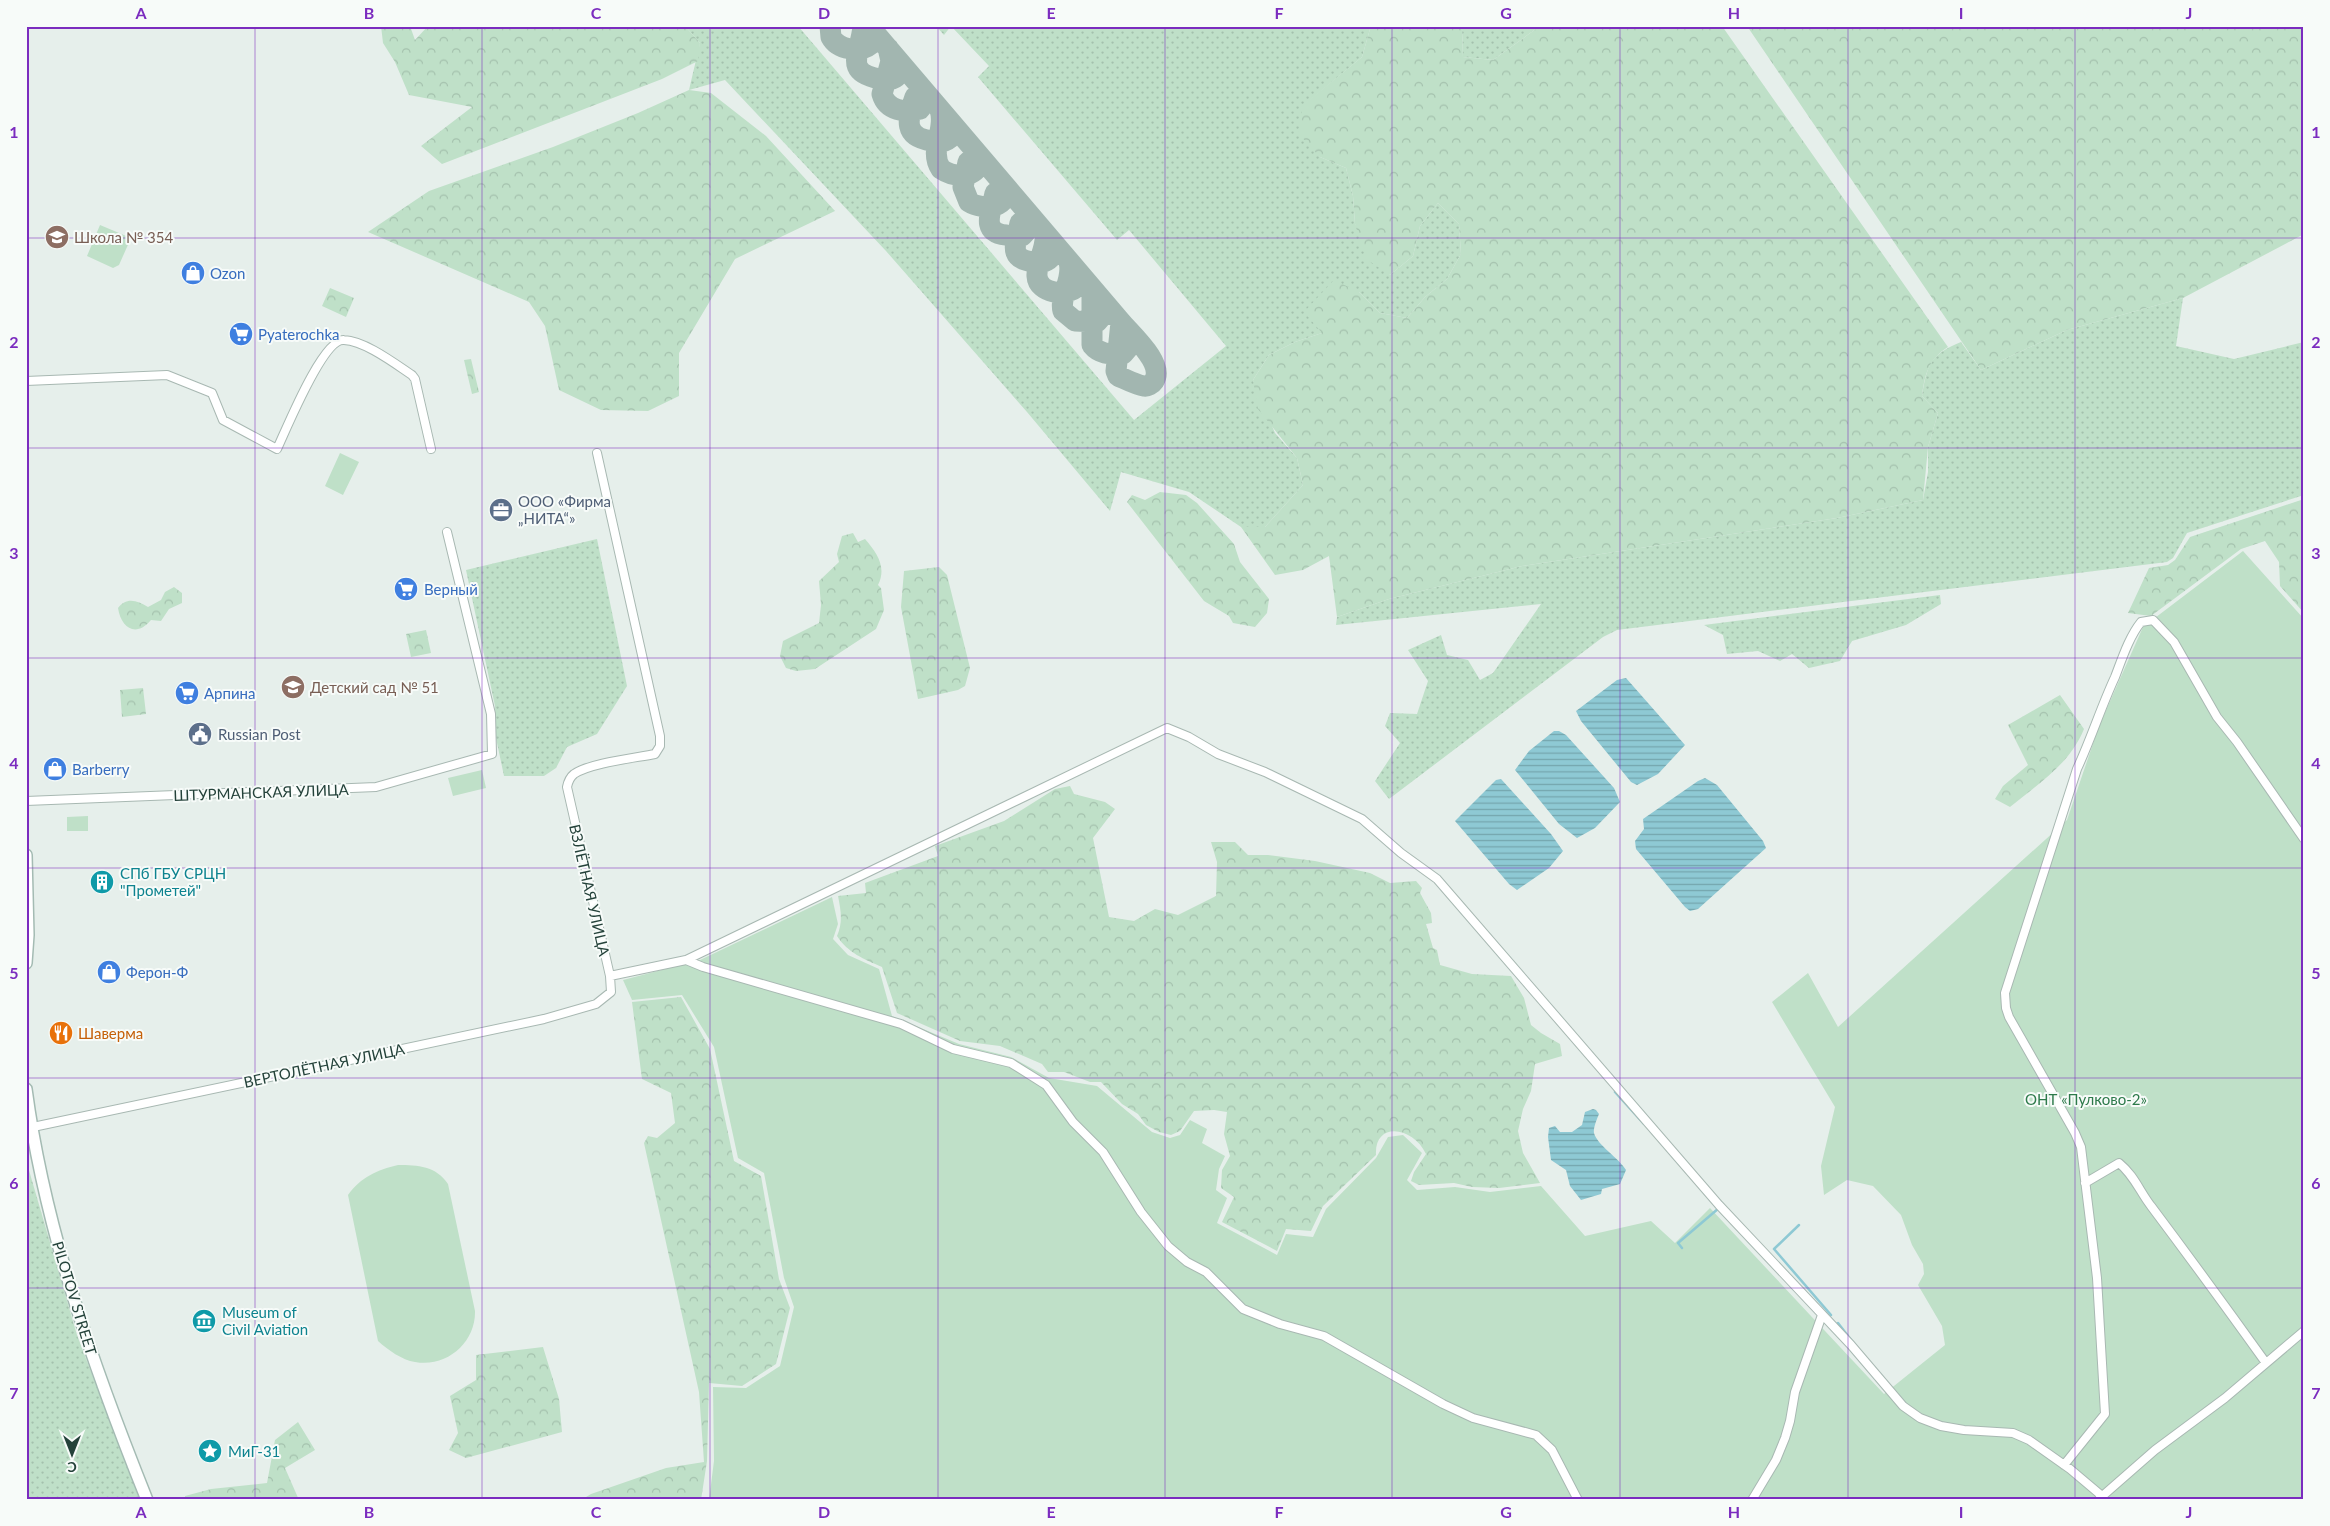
<svg xmlns="http://www.w3.org/2000/svg" width="2330" height="1526" font-family="Lato,sans-serif">
<defs>
<pattern id="grass-dots" width="8" height="8" patternUnits="userSpaceOnUse" patternTransform="scale(1.25)"><rect width="8" height="8" fill="#bfe0c8"/><path d="M2 2h.1M6 6h.1" fill="none" stroke="#a4c1ad" stroke-width="1.8" stroke-linecap="round"/></pattern>
<pattern id="forest-crowns" width="20" height="18" patternUnits="userSpaceOnUse" patternTransform="scale(1.25)"><rect width="20" height="18" fill="#bfe0c8"/><path d="M2 6a3 3 0 1 1 6 0M12 15a3 3 0 1 1 6 0" fill="none" stroke="#a4c1ad"/></pattern>
<pattern id="water-rules" width="6" height="5" patternUnits="userSpaceOnUse" patternTransform="scale(1.25)"><rect width="6" height="5" fill="#8ec9d4"/><path d="M0 2.5h6" fill="none" stroke="#74a5ad"/></pattern>
</defs>
<rect width="100%" height="100%" fill="#e6efeb"/>
<path fill="url(#grass-dots)" d="M 685,26 L 798,26 L 1134,420 L 1226,346 L 1129,230 L 1117,240 L 978,77 L 989,66 L 951,26 L 944,35 L 936,26 L 1373,26 L 1370,29 L 1362,57 L 1304,105 L 1320,157 L 1346,168 L 1353,196 L 1355,224 L 1390,275 L 1413,256 L 1420,226 L 1438,203 L 1459,224 L 1461,254 L 1447,279 L 1425,297 L 1407,318 L 1380,313 L 1359,292 L 1322,333 L 1295,342 L 1269,355 L 1253,380 L 1275,433 L 1297,458 L 1303,485 L 1265,527 L 1241,527 L 1189,492 L 1121,472 L 1110,511 L 1027,412 L 886,251 L 725,80 L 689,90 L 700,43 Z
M 1460,26 L 1540,26 L 1493,60 L 1463,57 L 1462,29 Z
M 2183,298 L 2176,346 L 2234,359 L 2304,342 L 2304,495 L 2187,533 L 2173,558 L 2167,562 L 1617,630 L 1603,637 L 1389,799 L 1375,781 L 1400,743 L 1385,726 L 1390,713 L 1417,714 L 1428,681 L 1408,650 L 1441,635 L 1447,655 L 1468,660 L 1480,680 L 1493,673 L 1541,604 L 1336,625 L 1337,617 L 1389,599 L 1522,566 L 1837,518 L 1923,500 L 1928,472 L 1928,447 L 1938,413 L 1922,396 C 1927,364 1931,354 1961,342 L 1981,370 L 2067,330 Z
M 597,539 L 627,686 L 597,734 L 567,747 L 556,768 L 544,776 L 504,776 L 496,738 L 495,706 L 466,570 Z
M 1940,595 L 1941,604 L 1906,625 L 1852,641 L 1840,661 L 1809,668 L 1792,654 L 1780,661 L 1758,651 L 1727,654 L 1723,635 L 1704,625 Z
M 26,1160 L 77,1335 L 140,1500 L 26,1500 Z"/>
<path fill="url(#forest-crowns)" d="M 381,26 L 410,26 L 415,40 L 428,26 L 685,26 L 700,43 L 698,61 L 662,79 L 442,164 L 421,146 L 472,107 L 409,95 L 395,62 L 383,43 Z
M 1373,26 L 1460,26 L 1462,29 L 1463,57 L 1493,60 L 1540,26 L 1722,26 L 1948,347 C 1929,359 1925,373 1922,396 L 1938,413 L 1928,447 L 1923,500 L 1837,518 L 1522,566 L 1389,599 L 1337,617 L 1329,556 L 1303,570 L 1275,575 L 1241,527 L 1265,527 L 1303,485 L 1297,458 L 1258,409 L 1253,380 L 1269,355 L 1295,342 L 1322,333 L 1304,312 L 1334,280 L 1359,292 L 1380,313 L 1407,318 L 1425,297 L 1447,279 L 1461,254 L 1459,224 L 1438,203 L 1420,226 L 1413,256 L 1390,275 L 1366,259 L 1355,224 L 1353,196 L 1346,168 L 1320,157 L 1298,133 L 1303,105 L 1362,57 L 1370,29 Z
M 1747,26 L 2304,26 L 2304,234 L 2183,298 L 2067,330 L 1981,370 Z
M 689,90 L 711,93 L 766,136 L 835,211 L 735,259 L 679,353 L 679,396 L 648,411 L 601,410 L 559,390 L 545,326 L 529,302 L 368,232 L 429,191 L 553,147 L 638,113 Z
M 330,288 L 354,298 L 346,317 L 322,306 Z
M 471,359 L 479,392 L 472,394 L 464,360 Z
M 1160,492 L 1186,495 L 1197,503 L 1234,544 L 1240,562 L 1269,599 L 1267,613 L 1255,627 L 1233,623 L 1229,616 L 1204,601 L 1127,502 L 1132,495 L 1145,500 Z
M 2304,499 L 2304,613 L 2280,586 L 2279,562 L 2265,541 L 2241,549 L 2151,616 L 2128,613 L 2149,568 L 2168,565 L 2175,560 L 2190,537 Z
M 853,533 L 858,542 L 865,539 C 877,553 887,567 878,585 L 881,588 L 884,610 L 876,629 L 815,669 L 796,671 L 786,668 L 780,656 L 783,641 L 819,623 L 821,605 L 819,581 L 839,562 L 837,554 L 842,536 Z
M 939,567 L 947,575 L 970,668 L 965,686 L 958,690 L 918,699 L 901,607 L 904,571 Z
M 174,587 L 182,593 L 182,603 L 169,609 L 161,621 L 151,620 C 136,638 121,628 118,608 C 126,597 137,600 148,607 L 161,600 L 165,592 Z
M 426,630 L 431,653 L 411,657 L 406,634 Z
M 143,688 L 146,714 L 122,717 L 120,690 Z
M 2060,695 L 2084,729 C 2070,764 2038,784 2010,807 L 1995,799 L 2003,786 L 2028,765 L 2008,725 Z
M 1070,786 L 1074,794 L 1105,802 L 1115,809 L 1093,838 L 1109,917 L 1134,921 L 1155,909 L 1178,915 L 1216,896 L 1217,862 L 1211,842 L 1235,842 L 1248,855 L 1268,855 L 1315,861 L 1370,873 L 1390,883 L 1416,881 L 1422,888 L 1420,893 L 1431,913 L 1432,923 L 1426,924 L 1433,948 L 1437,950 L 1440,965 L 1472,974 L 1511,976 L 1524,998 L 1531,1025 L 1541,1033 L 1560,1044 L 1562,1056 L 1535,1064 L 1531,1091 L 1523,1109 L 1518,1131 L 1523,1153 L 1540,1183 L 1499,1188 L 1472,1187 L 1454,1183 L 1419,1185 L 1411,1181 L 1414,1172 L 1426,1154 C 1413,1126 1374,1121 1376,1155 L 1323,1206 L 1311,1231 L 1286,1229 L 1277,1251 L 1222,1222 L 1234,1197 L 1221,1188 L 1222,1170 L 1230,1156 L 1224,1134 L 1227,1112 L 1214,1110 L 1194,1111 L 1180,1131 L 1171,1135 L 1159,1132 L 1146,1125 L 1138,1114 L 1122,1104 L 1101,1082 L 1090,1082 L 1064,1072 L 1048,1072 L 1042,1064 L 1000,1046 L 960,1041 L 897,1013 L 882,967 C 864,959 848,953 837,936 C 843,922 841,911 838,896 L 866,893 L 865,883 L 938,856 L 935,846 L 1004,821 L 1055,789 Z
M 681,997 L 710,1049 L 734,1161 L 761,1176 L 779,1279 L 790,1308 L 776,1364 L 742,1386 L 709,1383 L 707,1461 L 701,1500 L 581,1500 L 591,1494 L 666,1468 L 704,1462 L 699,1392 L 644,1143 L 648,1136 L 657,1138 L 675,1123 L 671,1093 L 642,1079 L 632,1002 Z
M 543,1347 L 559,1399 L 562,1432 L 466,1458 L 449,1450 L 458,1433 L 450,1396 L 476,1380 L 476,1355 Z
M 298,1422 L 315,1450 L 285,1468 L 299,1500 L 185,1500 L 185,1496 L 211,1489 L 267,1483 L 275,1440 Z"/>
<path fill="#bfe0c8" d="M 100,225 L 131,238 L 119,265 L 113,268 L 87,256 Z
M 340,453 L 359,462 L 343,495 L 325,486 Z
M 2243,551 L 2304,619 L 2304,1500 L 709,1500 L 714,1461 L 713,1387 L 746,1388 L 780,1366 L 794,1307 L 784,1278 L 764,1173 L 738,1158 L 714,1047 L 682,995 L 632,1000 L 623,980 L 700,960 L 832,897 L 838,924 L 833,939 L 848,955 L 879,969 L 892,1016 L 959,1044 L 1011,1057 L 1049,1078 L 1097,1086 L 1152,1132 L 1170,1138 L 1180,1135 L 1190,1120 L 1207,1129 L 1202,1143 L 1225,1156 L 1219,1169 L 1216,1190 L 1227,1198 L 1217,1223 L 1277,1255 L 1286,1234 L 1313,1237 L 1326,1209 L 1376,1158 L 1388,1137 L 1403,1135 L 1422,1153 L 1407,1180 L 1417,1190 L 1455,1187 L 1490,1192 L 1541,1186 L 1585,1236 L 1651,1221 L 1675,1243 L 1710,1208 L 1884,1394 L 1945,1345 L 1942,1326 L 1918,1285 L 1924,1274 L 1923,1264 L 1912,1245 L 1901,1215 L 1873,1186 L 1847,1180 L 1824,1195 L 1821,1166 L 1835,1107 L 1772,1002 L 1808,973 L 1838,1027 L 2067,820 L 2099,726 L 2143,627 Z
M 482,770 L 486,788 L 453,796 L 448,778 Z
M 88,816 L 88,831 L 67,831 L 67,817 Z
M 398,1165 C 418,1165 436,1166 448,1184 L 475,1311 C 476,1342 447,1368 415,1362 C 402,1360 388,1350 378,1341 L 348,1195 C 361,1177 377,1170 398,1165 Z"/>
<path fill="url(#water-rules)" d="M 1626,678 L 1685,745 L 1658,774 L 1637,785 L 1631,782 L 1581,721 L 1576,711 L 1617,680 Z
M 1554,731 L 1559,731 L 1566,735 L 1614,788 L 1620,802 L 1595,828 L 1577,838 L 1559,824 L 1515,770 L 1529,751 Z
M 1705,778 L 1717,785 L 1763,841 L 1766,848 L 1698,909 L 1690,911 L 1685,907 L 1636,849 L 1635,841 L 1644,829 L 1643,819 L 1698,781 Z
M 1501,779 L 1551,834 L 1563,851 L 1549,868 L 1517,890 L 1509,884 L 1455,821 L 1496,780 Z
M 1593,1109 L 1596,1110 L 1599,1114 C 1597,1119 1593,1128 1594,1133 C 1597,1145 1619,1158 1626,1170 L 1620,1184 L 1602,1189 L 1601,1194 L 1581,1200 L 1570,1186 L 1566,1170 L 1551,1160 L 1548,1137 L 1549,1128 L 1555,1126 L 1560,1132 L 1572,1132 L 1582,1125 L 1585,1112 Z"/>
<g fill="none" stroke-linecap="round" stroke-linejoin="round">
<path stroke="#8ec9d4" stroke-width="2.5" d="M 1615,1092 L 1644,1124
M 1799,1225 L 1774,1249 L 1831,1315
M 1682,1248 L 1678,1243 L 1719,1208
M 1838,1323 L 1855,1345"/>
<path stroke="#a2b6b0" stroke-width="21" d="M 830,26 L 831,37 C 838,50 860,53 871,44
M 863,26 C 861,53 842,72 880,79 C 887,80 893,81 898,75
M 869,26 L 1121,322
M 888,48 L 891,61 L 882,94 C 887,111 905,113 920,109 L 926,99 L 924,91
M 915,97 C 907,120 903,137 932,141 C 939,143 944,143 950,138
M 940,110 C 947,130 928,150 941,169 C 953,177 972,179 979,165 L 976,153
M 968,162 L 963,187 L 969,202 C 983,211 1012,208 1004,186
M 995,193 C 992,210 979,232 1006,235 C 1011,236 1017,237 1022,236 L 1031,226 L 1030,217
M 1020,223 C 1016,244 1007,259 1034,262 C 1042,262 1047,263 1052,256
M 1045,234 C 1047,249 1036,262 1037,276 C 1038,294 1067,297 1078,286
M 1069,262 C 1074,279 1059,295 1063,311 L 1075,321 L 1097,322 L 1103,315
M 1092,289 L 1092,345 C 1100,355 1111,354 1123,354 L 1129,347
M 1121,322 C 1132,335 1165,364 1154,381 C 1152,384 1147,387 1144,386 C 1136,385 1125,379 1118,376 L 1116,371 Z"/>
<g stroke="#a8b8b2" stroke-width="10">
<path id="street" d="M 26,381 L 167,375 L 212,393 L 223,420 L 277,449 C 286,430 323,338 344,340 C 365,341 394,363 412,375 L 415,379 L 431,449
M 26,801 L 376,787 L 492,754 L 491,714 L 447,532
M 686,960 L 1167,728 L 1189,737 L 1218,754 L 1265,772 L 1362,819 L 1401,853 L 1437,879 L 1719,1205 L 1851,1345 L 1903,1406 L 1920,1418 L 1941,1426 L 1964,1430 L 2013,1433 L 2029,1440 L 2070,1469 L 2102,1496
M 610,976 L 686,960 L 703,967 L 901,1024 L 953,1049 L 1011,1063 L 1046,1085 L 1073,1122 L 1103,1152 L 1141,1212 L 1168,1246 L 1187,1262 L 1206,1272 L 1243,1309 L 1280,1324 L 1324,1336 L 1443,1404 L 1473,1418 L 1536,1435 L 1552,1450 L 1578,1500
M 33,1127 L 544,1019 L 596,1004 L 611,992 L 610,976 L 567,787 C 568,782 569,778 574,774 C 590,763 635,758 655,754 L 660,746 L 660,736 L 597,453
M 2085,1183 L 2119,1163 C 2134,1175 2140,1192 2151,1206 C 2190,1258 2228,1310 2266,1363
M 2064,1465 L 2105,1414 L 2097,1278 L 2081,1147 L 2075,1133 L 2009,1017 L 2006,1008 L 2005,993 L 2077,769 C 2091,739 2101,707 2115,677 C 2122,659 2129,637 2141,622 L 2153,620 L 2174,642 L 2217,717 L 2237,742 L 2304,839
M 2099,1499 L 2155,1450 L 2225,1398 L 2304,1331
M 1752,1500 L 1776,1460 L 1785,1438 L 1790,1421 L 1795,1392 L 1822,1315"/>
</g>
<g stroke="#a4bbb3" stroke-width="14">
<path id="secondary" d="M 26,855 L 28,935 L 26,963
M 26,1089 C 45,1231 94,1368 147,1500"/>
</g>
<use href="#street" stroke="#fff" stroke-width="8"/>
<use href="#secondary" stroke="#fff" stroke-width="11"/>
</g>
<path fill="none" stroke="#7b2cbf" stroke-width="1" stroke-opacity="0.55" d="M 255,26 L 255,1500M 482,26 L 482,1500M 710,26 L 710,1500M 938,26 L 938,1500M 1165,26 L 1165,1500M 1392,26 L 1392,1500M 1620,26 L 1620,1500M 1848,26 L 1848,1500M 2075,26 L 2075,1500M 26,238 L 2304,238M 26,448 L 2304,448M 26,658 L 2304,658M 26,868 L 2304,868M 26,1078 L 2304,1078M 26,1288 L 2304,1288"/>
<defs>
<g id="school-disc" transform="scale(1.25)"><circle r="9.5" fill="#8d6e63" stroke="#f7fbf9"/><path d="M0-5L7-2L0 1L-7-2ZM-4 1L0 2.5L4 1V4Q0 6-4 4Z" fill="#fff"/></g>
<g id="shop-disc" transform="scale(1.25)"><circle r="9.5" fill="#3f7fe0" stroke="#f7fbf9"/><path d="M-5-2.5h2.3a2.7 3.5 0 0 1 5.4 0H5L5.5 6h-11ZM-1.5-2.5h3a1.5 2.3 0 0 0-3 0Z" fill="#fff"/></g>
<g id="supermarket-disc" transform="scale(1.25)"><circle r="9.5" fill="#3f7fe0" stroke="#f7fbf9"/><path d="M-6-5.5h2.5l.6 2H6L4.5 2H-2.5L-4.4-4H-6ZM-1.5 3.2a1.3 1.3 0 1 0 .1 0ZM3 3.2a1.3 1.3 0 1 0 .1 0Z" fill="#fff"/></g>
<g id="office-disc" transform="scale(1.25)"><circle r="9.5" fill="#5c6f8a" stroke="#f7fbf9"/><path d="M-6-3h4V-5.5h4V-3h4V5H-6ZM-1-4.5V-3h2v-1.5ZM-6 0V1H6V0Z" fill="#fff"/></g>
<g id="civic-disc" transform="scale(1.25)"><circle r="9.5" fill="#5c6f8a" stroke="#f7fbf9"/><path d="M-.6-6.5H3V-4.5H.6V-3L4-1V1h2V6H-6V1h2V-1L-.6-3ZM-1.2 2.5V6h2.4V2.5Z" fill="#fff"/></g>
<g id="building-disc" transform="scale(1.25)"><circle r="9.5" fill="#0f9aa8" stroke="#f7fbf9"/><path d="M-4-6H4V6H1V3H-1V6H-4ZM-2.5-4.3h1.7v1.8h-1.7ZM.8-4.3h1.7v1.8H.8ZM-2.5-1h1.7V.8h-1.7ZM.8-1h1.7V.8H.8Z" fill="#fff"/></g>
<g id="restaurant-disc" transform="scale(1.25)"><circle r="9.5" fill="#e8710a" stroke="#f7fbf9"/><path d="M-5-6h1v4h1v-4h1v4h1v-4h1v5L-1.5 .5V6h-2V.5L-5-1ZM5-6V6H3V1.5H1.5Q1.5-4 5-6Z" fill="#fff"/></g>
<g id="museum-disc" transform="scale(1.25)"><circle r="9.5" fill="#0f9aa8" stroke="#f7fbf9"/><path d="M0-6L6-3V-2H-6V-3ZM-5-1h2V3h-2ZM-1-1h2V3h-2ZM3-1h2V3H3ZM-6 4H6V6H-6Z" fill="#fff"/></g>
<g id="sight-disc" transform="scale(1.25)"><circle r="9.5" fill="#0f9aa8" stroke="#f7fbf9"/><path d="M0-6L1.8-2.2L6-1.7L2.9 1.2L3.7 5.4L0 3.3L-3.7 5.4L-2.9 1.2L-6-1.7L-1.8-2.2Z" fill="#fff"/></g>
</defs>
<g fill-rule="evenodd">
<use href="#school-disc" x="57" y="237"/>
<use href="#shop-disc" x="193" y="273"/>
<use href="#supermarket-disc" x="241" y="334"/>
<use href="#office-disc" x="501" y="510"/>
<use href="#supermarket-disc" x="406" y="589"/>
<use href="#school-disc" x="293" y="687"/>
<use href="#supermarket-disc" x="187" y="693"/>
<use href="#civic-disc" x="200" y="734"/>
<use href="#shop-disc" x="55" y="769"/>
<use href="#building-disc" x="102" y="882"/>
<use href="#shop-disc" x="109" y="972"/>
<use href="#restaurant-disc" x="61" y="1033"/>
<use href="#museum-disc" x="204" y="1321"/>
<use href="#sight-disc" x="210" y="1451"/>
</g>
<g text-anchor="middle" dominant-baseline="central" stroke-width="4" stroke-linejoin="round" paint-order="stroke">
<g font-size="15" fill="#785e54" stroke="#f7fbf9" text-anchor="start">
<text x="74" y="237">Школа № 354</text>
<text x="310" y="687">Детский сад № 51</text>
</g>
<g font-size="15" fill="#366cbe" stroke="#f7fbf9" text-anchor="start">
<text x="210" y="273">Ozon</text>
<text x="258" y="334">Pyaterochka</text>
<text x="424" y="589">Верный</text>
<text x="204" y="693">Арпина</text>
<text x="72" y="769">Barberry</text>
<text x="126" y="972">Ферон-Ф</text>
</g>
<g font-size="15" fill="#4e5e75" stroke="#f7fbf9" text-anchor="start">
<text x="518" y="501">ООО «Фирма<tspan x="518" dy="17">„НИТА“»</tspan></text>
<text x="218" y="734">Russian Post</text>
</g>
<g font-size="15" fill="#24423a" stroke="#f7fbf9">
<text transform="translate(261 792) rotate(-2)">ШТУРМАНСКАЯ УЛИЦА</text>
<text transform="translate(590 890) rotate(77)">ВЗЛЁТНАЯ УЛИЦА</text>
<text transform="translate(324 1065) rotate(-12)">ВЕРТОЛЁТНАЯ УЛИЦА</text>
<text transform="translate(75 1298) rotate(73)">PILOTOV STREET</text>
</g>
<g font-size="15" fill="#0d838f" stroke="#f7fbf9" text-anchor="start">
<text x="120" y="873">СПб ГБУ СРЦН<tspan x="120" dy="17">"Прометей"</tspan></text>
<text x="222" y="1312">Museum of<tspan x="222" dy="17">Civil Aviation</tspan></text>
<text x="228" y="1451">МиГ-31</text>
</g>
<g font-size="15" fill="#c56008" stroke="#f7fbf9" text-anchor="start">
<text x="78" y="1033">Шаверма</text>
</g>
<g font-size="15" fill="#2d7a4b" stroke="#f7fbf9">
<text x="2086" y="1099">ОНТ «Пулково-2»</text>
</g>
</g>
<rect width="2330" height="1526" fill="none" stroke="#f7fbf9" stroke-width="55"/>
<g transform="translate(72 1454) rotate(180)" stroke="#f7fbf9" stroke-width="4" paint-order="stroke">
<path d="M0-4L9 19L0 12L-9 19Z" fill="#24423a"/>
<text y="-8" font-size="14" font-weight="bold" text-anchor="middle" fill="#24423a">С</text>
</g>
<rect x="28" y="28" width="2274" height="1470" fill="none" stroke="#7b2cbf" stroke-width="2"/>
<g font-size="16" text-anchor="middle" font-weight="bold" fill="#7b2cbf">
<text x="141" y="19">A</text>
<text x="369" y="19">B</text>
<text x="596" y="19">C</text>
<text x="824" y="19">D</text>
<text x="1051" y="19">E</text>
<text x="1279" y="19">F</text>
<text x="1506" y="19">G</text>
<text x="1734" y="19">H</text>
<text x="1961" y="19">I</text>
<text x="2189" y="19">J</text>
<text x="14" y="138">1</text>
<text x="2316" y="138">1</text>
<text x="14" y="348">2</text>
<text x="2316" y="348">2</text>
<text x="14" y="559">3</text>
<text x="2316" y="559">3</text>
<text x="14" y="769">4</text>
<text x="2316" y="769">4</text>
<text x="14" y="979">5</text>
<text x="2316" y="979">5</text>
<text x="14" y="1189">6</text>
<text x="2316" y="1189">6</text>
<text x="14" y="1399">7</text>
<text x="2316" y="1399">7</text>
<text x="141" y="1518">A</text>
<text x="369" y="1518">B</text>
<text x="596" y="1518">C</text>
<text x="824" y="1518">D</text>
<text x="1051" y="1518">E</text>
<text x="1279" y="1518">F</text>
<text x="1506" y="1518">G</text>
<text x="1734" y="1518">H</text>
<text x="1961" y="1518">I</text>
<text x="2189" y="1518">J</text>
</g>
</svg>
